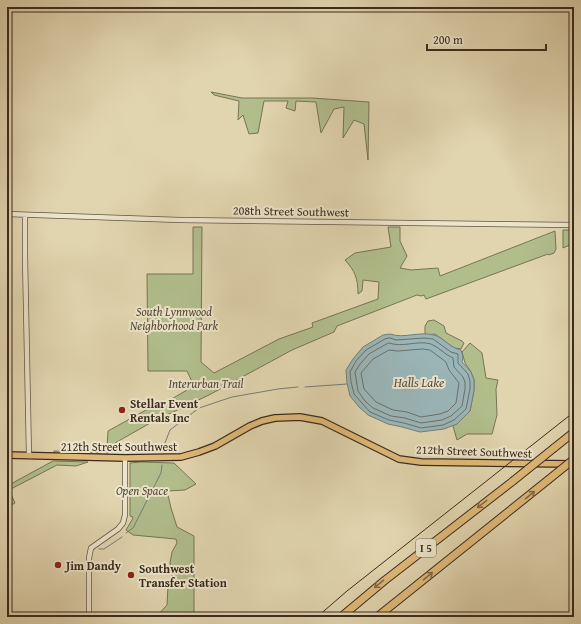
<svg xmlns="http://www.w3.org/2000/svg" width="581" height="624" font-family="'Gentium Book Plus',serif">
<rect width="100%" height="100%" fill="#e1d5af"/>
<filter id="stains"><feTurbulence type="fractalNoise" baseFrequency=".005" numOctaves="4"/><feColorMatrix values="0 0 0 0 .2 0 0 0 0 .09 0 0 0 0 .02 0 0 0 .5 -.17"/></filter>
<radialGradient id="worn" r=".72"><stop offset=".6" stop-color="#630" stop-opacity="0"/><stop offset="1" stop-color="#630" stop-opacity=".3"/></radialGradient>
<path fill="#b1be8c" stroke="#767456" d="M 211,92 L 242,98 L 312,98 L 369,102 L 368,160 L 364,124 L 354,120 L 343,138 L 344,107 L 334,109 L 321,133 L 316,102 L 296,101 L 295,111 L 286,108 L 288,101 L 264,101 L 258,133 L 249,134 L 243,115 L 238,120 L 239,101 L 214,95 Z
M 193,227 L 202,227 L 201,362 L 214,373 L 279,339 L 313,327 L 312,323 L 378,299 L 379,282 L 363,280 L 362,291 L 358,294 C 358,278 355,271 345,260 L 355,253 L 391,247 L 388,227 L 400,227 L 400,241 L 407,256 L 400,268 L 411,270 L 438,268 L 440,276 L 555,231 L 556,249 L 554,253 L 549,255 L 548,254 L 426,299 L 424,295 L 421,296 L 417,295 L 337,326 L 334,332 L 292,350 L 209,395 L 152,422 L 115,443 L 111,450 L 105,455 L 54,454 L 54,451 L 102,453 L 107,449 L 108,431 L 155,405 L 156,408 L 194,386 L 187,371 L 148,371 L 147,274 L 193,274 Z
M 563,230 L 574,230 L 574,243 L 563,248 Z
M 434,320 L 444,326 L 446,333 L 462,341 L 464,343 L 461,349 L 454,348 L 435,334 L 427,335 L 425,334 L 425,326 L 428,321 Z
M 470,343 L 482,353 L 486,378 L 498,380 L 496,389 L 497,415 L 492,434 L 467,434 L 457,440 L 453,426 L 470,411 L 474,390 L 474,380 L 471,372 L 465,363 L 462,352 Z
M 53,461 L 88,462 L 76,466 L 57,465 L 9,490 L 15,503 L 7,507 L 7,486 Z
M 141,462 L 174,463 L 196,484 L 185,490 L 167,491 L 171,508 L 177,527 L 194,536 L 194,617 L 156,617 L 167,605 L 168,586 L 172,576 L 170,563 L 172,552 L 177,543 L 176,539 L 133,535 L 126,530 L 132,520 L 133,517 L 130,516 L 130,463 Z"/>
<path fill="#9ab5b7" stroke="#747e7a" d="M 390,334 C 404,339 419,331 434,335 C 444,338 450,348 461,350 L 463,357 L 462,362 L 471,372 L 474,380 L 474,390 L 470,411 L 457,424 L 444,429 L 420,432 L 402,427 L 388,424 L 368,415 L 359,407 L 350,396 L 347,383 L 346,370 L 353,359 L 363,347 L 383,335 Z"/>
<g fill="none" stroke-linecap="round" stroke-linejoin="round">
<path stroke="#6a706b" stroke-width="1" d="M 390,338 L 396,340 L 424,338 L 433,339 L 451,352 L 458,354 L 458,363 L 468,374 L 470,381 L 470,389 L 466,409 L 454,420 L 443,425 L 421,428 L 404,423 L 389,420 L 370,412 L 354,394 L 351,382 L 350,372 L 356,361 L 366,350 L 385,339 Z
M 389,343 C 403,348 417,340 431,344 C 439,347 445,355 453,358 L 454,367 L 463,377 L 465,382 L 465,389 L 462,406 L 451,416 L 442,420 L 421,423 L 405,418 L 391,416 L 373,408 L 365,401 L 358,391 L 355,372 L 360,364 L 369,354 Z
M 423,349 L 430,350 L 446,362 L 449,370 L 459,383 L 456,403 L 448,411 L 440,414 L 421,417 L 407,412 L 393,410 L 376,402 L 364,389 L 361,373 L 373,359 L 389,350 L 397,351 Z"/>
<path stroke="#747e7a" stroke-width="1" d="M 305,387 L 347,384
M 163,448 L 170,430 L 199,408 L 232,397 L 278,389 L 298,387
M 126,533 L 133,528 L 161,473 L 162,465
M 99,549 L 104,549 L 122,537"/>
<g stroke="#645643" stroke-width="6">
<path id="minor" d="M 7,214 L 180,220 L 574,225
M 25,215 L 25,257 L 29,456
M 25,617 L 55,617
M 85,617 L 89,614 L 89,558 L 91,548 L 118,529 L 123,523 L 125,515 L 125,458"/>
</g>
<g stroke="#3a2b1f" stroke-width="8">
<path id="major" d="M 7,455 L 125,458 L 181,457 L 199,452 L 215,446 L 250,426 L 262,421 L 275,418 L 300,417 L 322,421 L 399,459 L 421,462 L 574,464"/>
</g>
<g stroke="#3a2b1f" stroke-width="9">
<path id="highway" d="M 554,448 L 574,432
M 341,617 L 384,581 L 513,481
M 377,617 L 548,480"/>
</g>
<use href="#minor" stroke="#ece4cb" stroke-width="4.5"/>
<use href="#major" stroke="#e0ba78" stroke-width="5.5"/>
<use href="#highway" stroke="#e0ba78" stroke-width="7"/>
<path stroke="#3a2b1f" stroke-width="1" d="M 317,617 L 347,591 L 574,412"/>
<g stroke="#3a2b1f" stroke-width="9" stroke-linecap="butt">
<path id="highway-bridge" d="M 548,480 L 574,459
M 513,481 L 554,448"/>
</g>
<use href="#highway-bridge" stroke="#e0ba78" stroke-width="7"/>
</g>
<defs><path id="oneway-shaft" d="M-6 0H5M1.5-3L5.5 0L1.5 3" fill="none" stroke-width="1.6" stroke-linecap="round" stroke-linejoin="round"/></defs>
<g stroke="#856b47">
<use href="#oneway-shaft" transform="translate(530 495) rotate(-39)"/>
<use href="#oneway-shaft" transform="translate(482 504) rotate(142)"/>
<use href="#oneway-shaft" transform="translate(428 576) rotate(-39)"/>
<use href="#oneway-shaft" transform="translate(379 584) rotate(140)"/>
</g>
<g fill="#8f2418" stroke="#ece4cb" stroke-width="1.5">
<circle cx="122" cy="410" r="4"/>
<circle cx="58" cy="565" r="4"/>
<circle cx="131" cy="575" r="4"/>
</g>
<g text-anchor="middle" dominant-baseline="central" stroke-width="4" stroke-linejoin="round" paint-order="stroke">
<rect fill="#ece4cb" stroke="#6f6253" stroke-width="1" x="416" y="539" width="20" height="18" rx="3"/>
<g font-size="11" font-weight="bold" fill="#3a2b1f">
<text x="426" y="548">I 5</text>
</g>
<g font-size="12" fill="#3a2b1f" stroke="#ece4cb">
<text transform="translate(291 211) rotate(1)">208th Street Southwest</text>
<text x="119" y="446">212th Street Southwest</text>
<text transform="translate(474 451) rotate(2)">212th Street Southwest</text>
</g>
<g font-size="12" font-style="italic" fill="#524835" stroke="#ece4cb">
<text x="174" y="311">South Lynnwood<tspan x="174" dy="14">Neighborhood Park</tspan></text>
<text x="206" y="383">Interurban Trail</text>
<text x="142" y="490">Open Space</text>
</g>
<g font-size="12" font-weight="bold" fill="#3a2b1f" stroke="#ece4cb" text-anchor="start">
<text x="130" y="403">Stellar Event<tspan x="130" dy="14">Rentals Inc</tspan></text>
<text x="66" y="565">Jim Dandy</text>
<text x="139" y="568">Southwest<tspan x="139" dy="14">Transfer Station</tspan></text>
</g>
<g font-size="13" font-style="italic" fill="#524e45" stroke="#ece4cb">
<text x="419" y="382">Halls Lake</text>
</g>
</g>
<rect width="581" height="624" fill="none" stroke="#e1d5af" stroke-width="24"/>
<rect x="8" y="8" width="565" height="608" fill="none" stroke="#3a2b1f" stroke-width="2"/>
<rect x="12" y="12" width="557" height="600" fill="none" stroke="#3a2b1f"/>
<path d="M427 44v6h119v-6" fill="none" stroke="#3a2b1f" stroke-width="2"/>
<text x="433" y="44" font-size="12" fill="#3a2b1f" stroke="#ece4cb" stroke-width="3" paint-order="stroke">200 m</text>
<rect width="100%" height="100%" filter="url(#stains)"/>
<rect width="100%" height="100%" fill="url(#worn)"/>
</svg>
